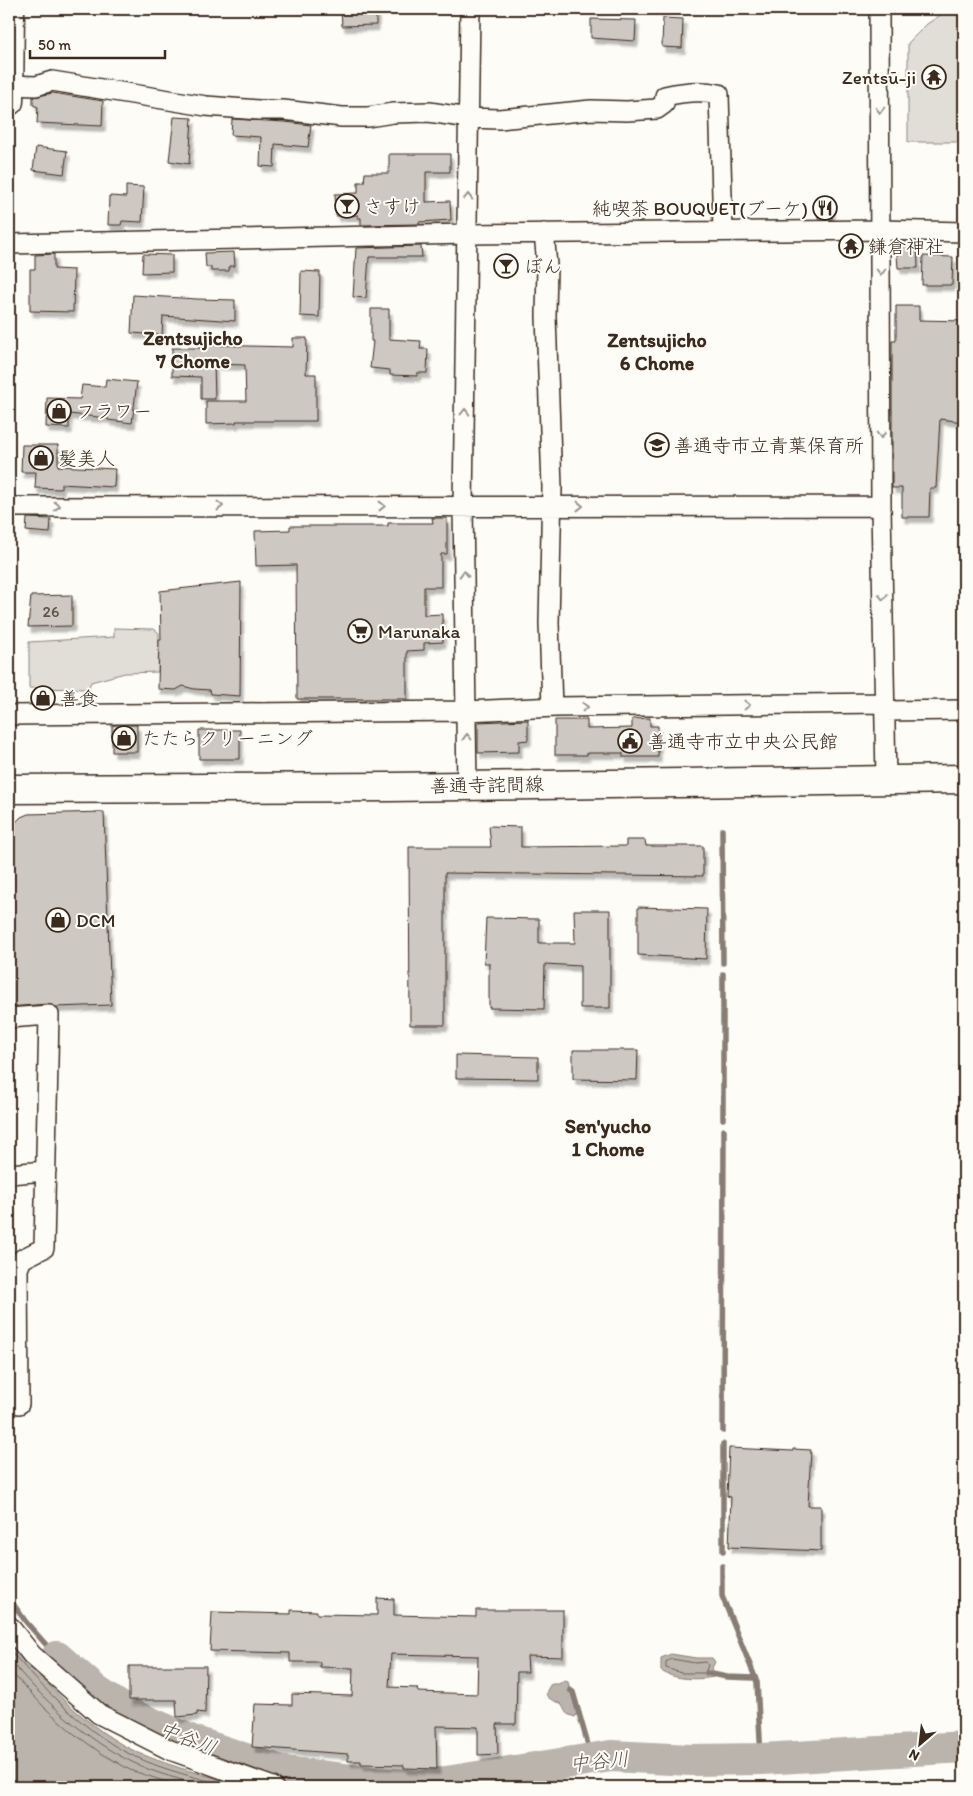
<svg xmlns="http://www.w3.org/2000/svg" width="973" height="1796" font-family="Itim,'Klee One',sans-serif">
<defs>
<filter id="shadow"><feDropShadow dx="3" dy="5.5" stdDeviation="1" flood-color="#0004"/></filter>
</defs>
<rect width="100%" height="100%" fill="#fdfcf7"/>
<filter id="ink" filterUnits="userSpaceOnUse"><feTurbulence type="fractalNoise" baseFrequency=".02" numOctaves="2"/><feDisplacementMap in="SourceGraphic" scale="10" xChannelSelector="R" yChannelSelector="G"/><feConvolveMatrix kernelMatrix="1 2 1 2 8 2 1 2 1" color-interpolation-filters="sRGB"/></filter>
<g filter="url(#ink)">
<path fill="#e1ded7" stroke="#8e847a" d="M 948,10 L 964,11 L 964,142 L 908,142 L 908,43 L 927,24 Z
M 114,628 L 154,629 L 159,633 L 158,672 L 125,673 L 91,682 L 88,689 L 29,688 L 29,642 L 114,637 Z"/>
<path fill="#bbb4ad" stroke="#887d74" d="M 9,1641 C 41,1680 92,1733 139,1753 C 174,1768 212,1777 249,1787 L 9,1787 Z
M 671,1654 L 696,1658 L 712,1658 L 715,1662 L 711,1670 L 714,1677 C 698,1680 675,1680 661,1671 L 661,1658 Z
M 564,1680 L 568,1682 L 577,1714 L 575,1717 C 564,1713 567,1714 562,1705 C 551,1698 540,1699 551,1684 L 559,1684 Z"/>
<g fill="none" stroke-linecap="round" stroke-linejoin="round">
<path stroke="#6e6157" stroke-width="1" d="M 9,1649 C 41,1687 90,1737 136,1757 C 166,1771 199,1778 231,1787
M 9,1659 C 40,1697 87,1741 132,1762 C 156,1774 183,1780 208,1787
M 672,1659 L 695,1663 L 706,1662 L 708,1665 L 705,1673 L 681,1673 L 666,1668 L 666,1662 Z
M 9,1670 L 45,1708 L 73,1733 L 101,1753 L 130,1770 L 182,1787"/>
<path stroke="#887d74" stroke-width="5.5" d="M 722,830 L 723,963
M 723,974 L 723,1119
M 723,1431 L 724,1130
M 723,1551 L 723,1444
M 722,1566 L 722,1596 L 757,1682 L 761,1758
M 9,1598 L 26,1622 L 57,1657
M 707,1673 L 727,1677 L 755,1678
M 570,1690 L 573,1692 L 592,1759"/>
<path stroke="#bbb4ad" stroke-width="32" d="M 57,1657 L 96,1691 L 132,1715 L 192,1741 L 284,1772 L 377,1783 L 421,1786 L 611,1756 L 691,1760 L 762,1759 L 964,1747"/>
</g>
<path fill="#cdc8c2" stroke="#3b2a1e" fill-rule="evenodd" filter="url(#shadow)" d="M 341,9 L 376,9 L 376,25 L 342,26 Z
M 663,18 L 683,19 L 682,48 L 662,47 Z
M 591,19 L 636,20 L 635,41 L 591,38 Z
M 53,93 L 103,101 L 102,126 L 37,123 L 38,107 L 33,105 L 33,97 Z
M 174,117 L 192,118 L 189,164 L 169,161 Z
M 232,119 L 285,122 L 311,125 L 308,147 L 275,144 L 274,167 L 260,166 L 261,137 L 231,135 Z
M 36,147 L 67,151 L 64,174 L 33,170 Z
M 389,154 L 450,154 L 450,172 L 426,172 L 426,202 L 450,201 L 451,220 L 419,222 L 419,224 L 361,225 L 361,218 L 358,218 L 358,215 L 336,216 L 335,194 L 358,193 L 358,182 L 364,182 L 365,173 L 389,173 Z
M 126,186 L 144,187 L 142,222 L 122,221 L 121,225 L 108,225 L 109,196 L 126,197 Z
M 818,197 L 832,197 L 832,219 L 818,219 Z
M 896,242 L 917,242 L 918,268 L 898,268 Z
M 421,246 L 422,257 L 369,257 L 366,298 L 353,297 L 356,248 Z
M 234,252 L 235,266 L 229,266 L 229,271 L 211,271 L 211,267 L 206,267 L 205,253 Z
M 54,254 L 54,269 L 74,270 L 73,312 L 30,311 L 30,269 L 35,269 L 35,255 Z
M 143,254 L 172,255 L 172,272 L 142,273 Z
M 923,256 L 953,257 L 952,285 L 922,285 Z
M 301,271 L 320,272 L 319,317 L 300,316 Z
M 133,295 L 197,299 L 235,300 L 235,321 L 163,316 L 162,335 L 131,333 Z
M 896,306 L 919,306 L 919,320 L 964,321 L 964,422 L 940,419 L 936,488 L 930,488 L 929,517 L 902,517 L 902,488 L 892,488 L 892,341 L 896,341 Z
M 371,309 L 389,309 L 389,339 L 421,341 L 420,349 L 428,349 L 427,373 L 417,373 L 417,376 L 390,375 L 390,370 L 370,368 L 373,341 L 371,341 Z
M 293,338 L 307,338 L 306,374 L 316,374 L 316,421 L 236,421 L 236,423 L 206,424 L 206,401 L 246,401 L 245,365 L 214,364 L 215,399 L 201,399 L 201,377 L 172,376 L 172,348 L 204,348 L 204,345 L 293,347 Z
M 106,379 L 137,382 L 132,423 L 108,420 L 108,418 L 69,414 L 69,428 L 46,427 L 47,398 L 80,399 L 82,385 L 105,387 Z
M 22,445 L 58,445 L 58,466 L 115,469 L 114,487 L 61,484 L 61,489 L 35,488 L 36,472 L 21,472 Z
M 27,518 L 51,519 L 50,533 L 26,531 Z
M 432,518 L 447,518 L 447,554 L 441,554 L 441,587 L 424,587 L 424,615 L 442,614 L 443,642 L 424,643 L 424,650 L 407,651 L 407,699 L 297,699 L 296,565 L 256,566 L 255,531 L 290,530 L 290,526 L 388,526 L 388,523 L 433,523 Z
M 241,582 L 240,696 L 211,694 L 210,690 L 194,689 L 183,686 L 176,690 L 158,689 L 159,640 L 161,640 L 160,591 Z
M 72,595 L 72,626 L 28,627 L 31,596 Z
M 650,718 L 650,726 L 658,726 L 658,757 L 623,757 L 623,753 L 587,753 L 587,755 L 555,755 L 555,720 L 587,720 L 587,729 L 632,728 L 632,719 Z
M 528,720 L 528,740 L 519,741 L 519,752 L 478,753 L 478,722 Z
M 112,725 L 137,725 L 137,752 L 112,752 Z
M 199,730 L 240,730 L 240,759 L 199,759 Z
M 104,812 L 111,1005 L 56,1007 L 48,1004 L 9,1007 L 9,834 L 12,826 L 21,817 L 28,814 Z
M 489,826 L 521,827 L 521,847 L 626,846 L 626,840 L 645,840 L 646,846 L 703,846 L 703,876 L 445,873 L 445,1025 L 410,1025 L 409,847 L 491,847 Z
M 638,907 L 707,909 L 706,959 L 638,955 Z
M 574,910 L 610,910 L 610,1008 L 580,1008 L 580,966 L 545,964 L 544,1009 L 489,1008 L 489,963 L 484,963 L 486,918 L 539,919 L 539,943 L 575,943 Z
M 573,1050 L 638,1050 L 637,1080 L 573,1079 Z
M 456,1055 L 538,1057 L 538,1079 L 456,1078 Z
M 729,1448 L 793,1451 L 793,1449 L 811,1450 L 808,1506 L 821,1506 L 821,1551 L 729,1547 L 731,1497 L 727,1496 Z
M 377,1598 L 394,1599 L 394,1615 L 476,1617 L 476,1610 L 563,1610 L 563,1657 L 527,1656 L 528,1672 L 517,1672 L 516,1724 L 497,1724 L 498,1754 L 478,1755 L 478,1727 L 436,1726 L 437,1769 L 404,1768 L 404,1765 L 361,1764 L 361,1761 L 348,1761 L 348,1754 L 252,1747 L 255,1704 L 292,1705 L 292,1694 L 352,1696 L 353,1668 L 320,1667 L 320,1662 L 290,1662 L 290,1653 L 210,1651 L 212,1612 L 291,1614 L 291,1610 L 317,1611 L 317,1614 L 377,1615 ZM 391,1654 L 478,1656 L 477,1694 L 418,1692 L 417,1688 L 389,1687 Z
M 129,1666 L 206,1666 L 205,1713 L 197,1712 L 197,1715 L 177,1717 L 176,1700 L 129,1700 Z"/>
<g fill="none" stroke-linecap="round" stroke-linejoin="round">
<g stroke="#3b2a1e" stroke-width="22">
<path id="minor" d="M 879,9 L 881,506 L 886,780
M 9,85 L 36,86 L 52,81 L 206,106 L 259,110 L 283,110 L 342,117 L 368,117 L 393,113 L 429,112 L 469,118 L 499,119 L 591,110 L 627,111 L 657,109 L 664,104 L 665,96 C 682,92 702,90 719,94 L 723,231
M 544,233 L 547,265 L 546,316 L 552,487 L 549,623 L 552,707
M 9,244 L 468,234 L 881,230 L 964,232
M 9,507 L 881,506
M 885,711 L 964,710
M 9,715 L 466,711 L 556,707 L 885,703
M 467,786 L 463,506 L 470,9
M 9,1018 L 49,1015 L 44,1248 L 22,1259 L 18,1269 L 19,1404
M 9,1174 L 46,1171
M 9,1626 L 32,1655 L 99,1714 L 170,1750 L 273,1787"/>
</g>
<g stroke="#3b2a1e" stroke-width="31">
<path id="primary" d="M 9,101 L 10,9
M 9,789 L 390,787 L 964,779"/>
</g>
<use href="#minor" stroke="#fdfcf7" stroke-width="19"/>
<use href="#primary" stroke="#fdfcf7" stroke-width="28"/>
</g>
<defs><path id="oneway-chevron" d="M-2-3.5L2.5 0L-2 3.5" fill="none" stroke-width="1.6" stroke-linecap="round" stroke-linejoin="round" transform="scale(1.25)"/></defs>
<g stroke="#9c938a">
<use href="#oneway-chevron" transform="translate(880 110) rotate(90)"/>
<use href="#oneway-chevron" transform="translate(468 197) rotate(-89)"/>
<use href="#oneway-chevron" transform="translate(881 272) rotate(90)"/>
<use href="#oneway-chevron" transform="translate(465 412) rotate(-89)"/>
<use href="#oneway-chevron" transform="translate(881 435) rotate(90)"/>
<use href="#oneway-chevron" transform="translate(57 506)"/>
<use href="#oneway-chevron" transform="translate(220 506)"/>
<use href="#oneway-chevron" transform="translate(382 506)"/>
<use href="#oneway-chevron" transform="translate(580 506)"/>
<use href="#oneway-chevron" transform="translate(464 574) rotate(-91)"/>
<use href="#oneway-chevron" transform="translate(883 597) rotate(89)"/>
<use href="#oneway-chevron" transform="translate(747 705) rotate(-1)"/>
<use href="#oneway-chevron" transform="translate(585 707) rotate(-1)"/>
<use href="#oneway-chevron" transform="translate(467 737) rotate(-91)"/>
</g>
</g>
<defs>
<g id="temple-ring" transform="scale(1.25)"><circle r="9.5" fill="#fdfcf7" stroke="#3b2a1e" stroke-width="1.5"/><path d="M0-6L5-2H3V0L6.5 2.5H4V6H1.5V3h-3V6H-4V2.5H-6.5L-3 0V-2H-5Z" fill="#3b2a1e"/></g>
<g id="bar-ring" transform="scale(1.25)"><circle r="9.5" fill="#fdfcf7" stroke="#3b2a1e" stroke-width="1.5"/><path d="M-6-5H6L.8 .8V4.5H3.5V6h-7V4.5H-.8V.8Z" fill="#3b2a1e"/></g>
<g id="restaurant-ring" transform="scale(1.25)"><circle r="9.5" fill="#fdfcf7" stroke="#3b2a1e" stroke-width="1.5"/><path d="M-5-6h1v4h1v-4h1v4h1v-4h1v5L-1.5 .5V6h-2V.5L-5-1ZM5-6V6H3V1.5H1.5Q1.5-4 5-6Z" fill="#3b2a1e"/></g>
<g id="shop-ring" transform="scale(1.25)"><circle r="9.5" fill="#fdfcf7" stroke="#3b2a1e" stroke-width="1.5"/><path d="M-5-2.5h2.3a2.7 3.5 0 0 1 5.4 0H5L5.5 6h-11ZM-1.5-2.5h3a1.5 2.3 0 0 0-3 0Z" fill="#3b2a1e"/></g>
<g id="school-ring" transform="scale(1.25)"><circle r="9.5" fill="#fdfcf7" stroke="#3b2a1e" stroke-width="1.5"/><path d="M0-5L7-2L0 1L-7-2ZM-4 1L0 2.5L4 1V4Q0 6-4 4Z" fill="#3b2a1e"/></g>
<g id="supermarket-ring" transform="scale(1.25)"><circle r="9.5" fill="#fdfcf7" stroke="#3b2a1e" stroke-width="1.5"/><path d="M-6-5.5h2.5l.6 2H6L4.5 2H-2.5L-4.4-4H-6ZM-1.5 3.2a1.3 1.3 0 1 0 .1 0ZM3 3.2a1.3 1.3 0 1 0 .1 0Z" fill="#3b2a1e"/></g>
<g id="civic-ring" transform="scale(1.25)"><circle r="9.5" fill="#fdfcf7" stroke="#3b2a1e" stroke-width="1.5"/><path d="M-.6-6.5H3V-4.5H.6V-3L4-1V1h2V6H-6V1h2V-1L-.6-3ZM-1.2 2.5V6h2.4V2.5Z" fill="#3b2a1e"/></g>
</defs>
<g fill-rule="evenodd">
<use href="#temple-ring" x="934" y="77"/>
<use href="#bar-ring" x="347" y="206"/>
<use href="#restaurant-ring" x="825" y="208"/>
<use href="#temple-ring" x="851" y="246"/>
<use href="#bar-ring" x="506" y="266"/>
<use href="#shop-ring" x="59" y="411"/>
<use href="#school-ring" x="657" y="445"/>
<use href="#shop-ring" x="41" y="458"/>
<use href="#supermarket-ring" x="360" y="631"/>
<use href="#shop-ring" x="43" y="698"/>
<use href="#shop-ring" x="124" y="738"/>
<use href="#civic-ring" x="630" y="741"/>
<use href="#shop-ring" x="58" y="920"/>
</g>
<g text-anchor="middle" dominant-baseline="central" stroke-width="4" stroke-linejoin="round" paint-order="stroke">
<g font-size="16" fill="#605247">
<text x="51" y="611">26</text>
</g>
<g font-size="19" fill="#3b2a1e" stroke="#fdfcf7" text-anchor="start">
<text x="916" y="77" text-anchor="end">Zentsū-ji</text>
<text x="364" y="206">さすけ</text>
<text x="808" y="208" text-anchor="end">純喫茶 BOUQUET(ブーケ)</text>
<text x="868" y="246">鎌倉神社</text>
<text x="524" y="266">ぼん</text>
<text x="76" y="411">フラワー</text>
<text x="674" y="445">善通寺市立青葉保育所</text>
<text x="58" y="458">髪美人</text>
<text x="378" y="631">Marunaka</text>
<text x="60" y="698">善食</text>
<text x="142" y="738">たたらクリーニング</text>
<text x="648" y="741">善通寺市立中央公民館</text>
<text x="76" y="920">DCM</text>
</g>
<g font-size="19" fill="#3b2a1e" stroke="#fdfcf7">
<text transform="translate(487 785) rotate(-1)">善通寺詫間線</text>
</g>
<g font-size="20" font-weight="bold" fill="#3b2a1e" stroke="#fdfcf7">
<text x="193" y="338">Zentsujicho<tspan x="193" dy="23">7 Chome</tspan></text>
<text x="657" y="340">Zentsujicho<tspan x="657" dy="23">6 Chome</tspan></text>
<text x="608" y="1126">Sen'yucho<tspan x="608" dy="23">1 Chome</tspan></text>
</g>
<g font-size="20" font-style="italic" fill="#615349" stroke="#fdfcf7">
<text transform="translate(188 1738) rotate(21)">中谷川</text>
<text transform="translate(599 1761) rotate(-5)">中谷川</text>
</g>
</g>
<rect width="973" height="1796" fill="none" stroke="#fdfcf7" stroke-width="30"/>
<rect x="15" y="15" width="943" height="1766" fill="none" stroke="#3b2a1e" stroke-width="2" filter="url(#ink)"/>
<g transform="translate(920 1744) rotate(208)" stroke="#fdfcf7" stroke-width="4" paint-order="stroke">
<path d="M0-4L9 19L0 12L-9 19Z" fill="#3b2a1e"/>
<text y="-8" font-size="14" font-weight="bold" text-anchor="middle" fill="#3b2a1e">N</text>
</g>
<path d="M30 50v8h135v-8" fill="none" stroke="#3b2a1e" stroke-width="2.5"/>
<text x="38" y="50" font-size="15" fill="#3b2a1e" stroke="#fdfcf7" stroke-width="4" paint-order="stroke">50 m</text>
</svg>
